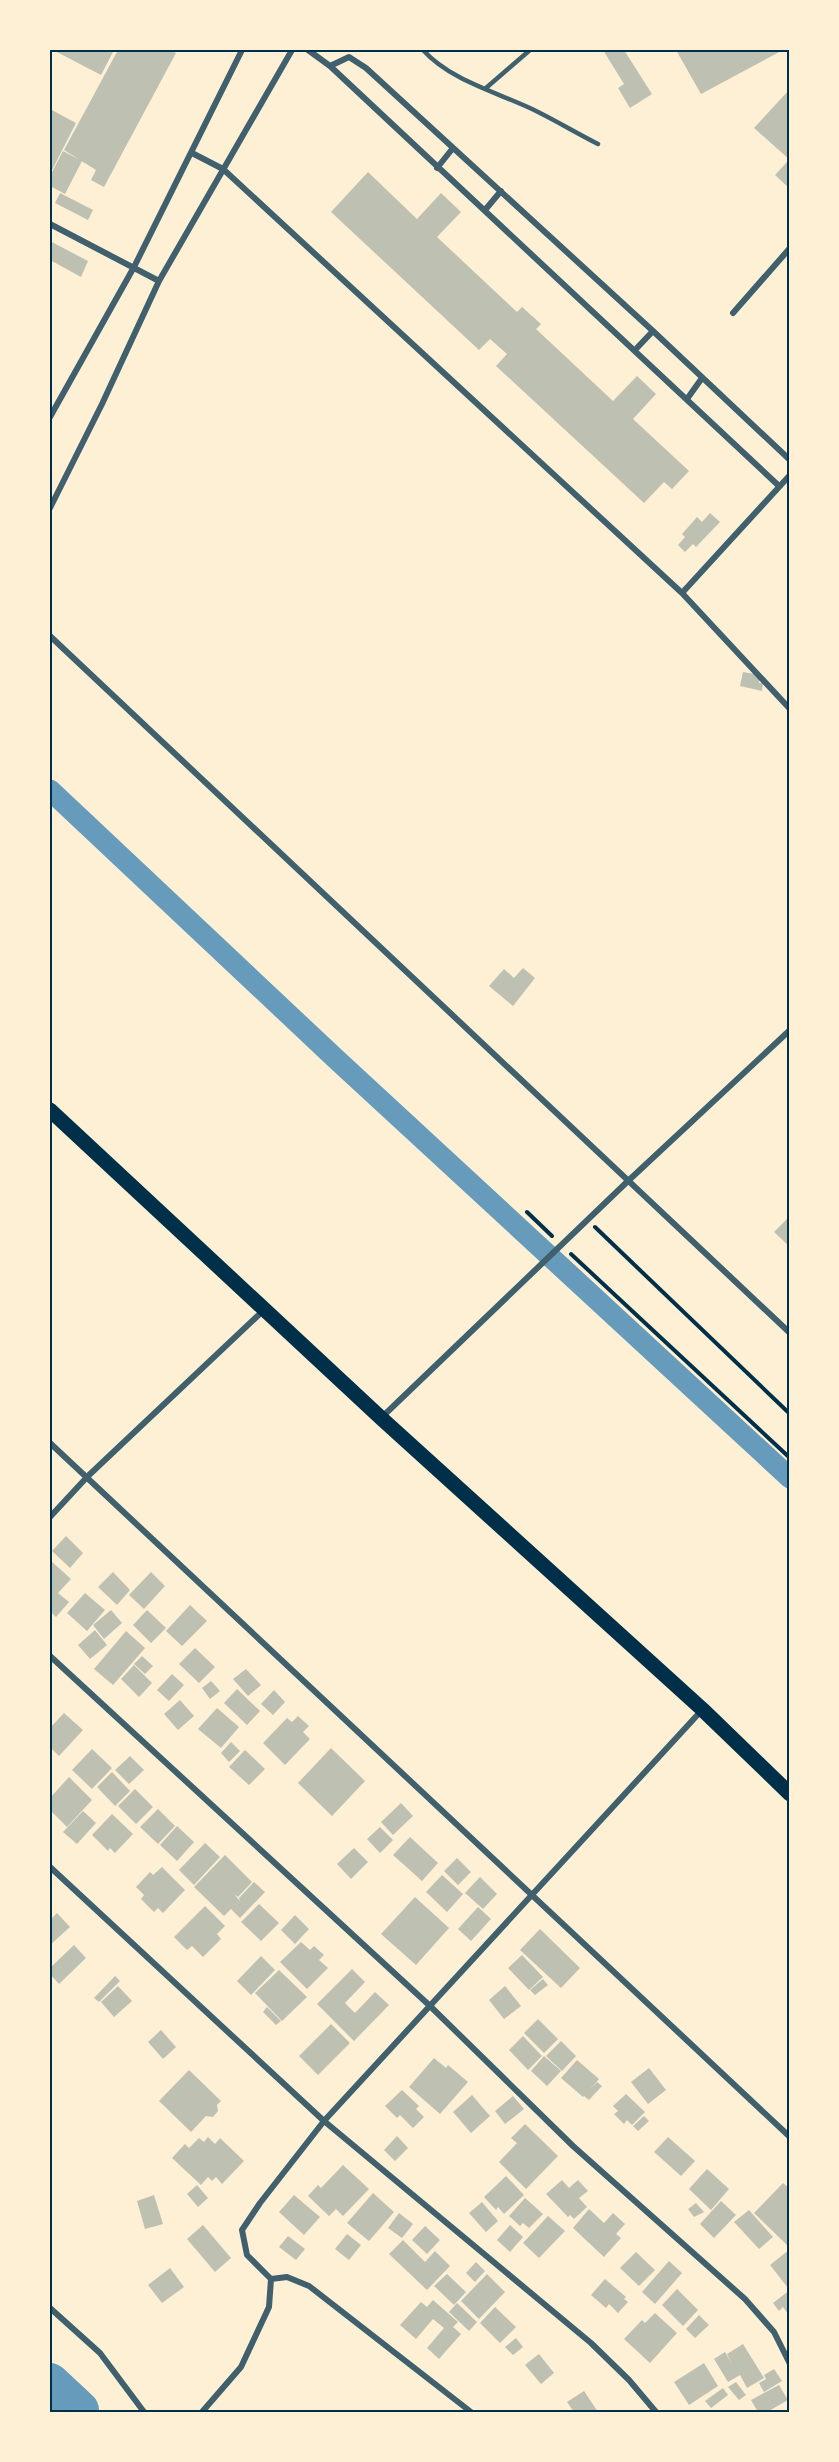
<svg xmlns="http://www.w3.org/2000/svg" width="839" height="2462" font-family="Lato,sans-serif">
<rect width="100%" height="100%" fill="#fdf0d5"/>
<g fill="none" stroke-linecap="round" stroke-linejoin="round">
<path stroke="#669bbc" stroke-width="21" d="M 50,790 L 336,1059 L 790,1478"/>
<path stroke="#669bbc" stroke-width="38" d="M 50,2382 L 80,2410 L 78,2412"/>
</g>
<path fill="#bec0b2" d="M 53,50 L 114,50 L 101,75 Z
M 118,50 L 170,50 L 176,53 L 104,187 L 91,180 L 96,170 L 64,150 Z
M 603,50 L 624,50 L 652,94 L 630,108 L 618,88 L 624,84 Z
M 676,50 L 783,50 L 701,94 Z
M 790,89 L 790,160 L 754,128 Z
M 50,109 L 76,123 L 50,174 Z
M 63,151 L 82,161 L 65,194 L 50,186 L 50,176 Z
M 787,162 L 790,164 L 790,189 L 775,175 Z
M 368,172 L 417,219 L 441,193 L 461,212 L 437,237 L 517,312 L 522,307 L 541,324 L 536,329 L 613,401 L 637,376 L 656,394 L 633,419 L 689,471 L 672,489 L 664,482 L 644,503 L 496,366 L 507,354 L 490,339 L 479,350 L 331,212 Z
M 60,193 L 93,210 L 88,220 L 55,203 Z
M 50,241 L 88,261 L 81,277 L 50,260 Z
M 710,513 L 720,522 L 696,547 L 693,544 L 685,552 L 678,545 L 685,537 L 682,534 L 697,517 L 702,522 Z
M 743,672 L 760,675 L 759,683 L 763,683 L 762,691 L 740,686 Z
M 523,968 L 535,978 L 513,1006 L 489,986 L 504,969 L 514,978 Z
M 790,1216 L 790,1247 L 774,1232 Z
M 66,1536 L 83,1553 L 70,1568 L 52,1551 Z
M 50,1560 L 71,1579 L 58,1593 L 69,1602 L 56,1617 L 50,1611 Z
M 113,1572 L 130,1590 L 117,1605 L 98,1587 Z
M 151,1572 L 165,1586 L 144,1609 L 129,1595 Z
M 85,1593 L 105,1610 L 87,1631 L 67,1613 Z
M 190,1605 L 207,1621 L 182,1646 L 166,1631 Z
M 111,1610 L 122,1623 L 104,1639 L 93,1625 Z
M 147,1610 L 166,1628 L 151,1643 L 133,1625 Z
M 95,1630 L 107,1645 L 90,1659 L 78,1645 Z
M 126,1631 L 145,1648 L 113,1685 L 94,1669 Z
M 195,1648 L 215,1667 L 199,1683 L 179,1664 Z
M 142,1656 L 153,1666 L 145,1674 L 134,1664 Z
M 134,1665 L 152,1683 L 139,1697 L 121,1679 Z
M 246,1669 L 261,1685 L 248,1696 L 233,1679 Z
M 172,1674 L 184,1685 L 169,1701 L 157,1690 Z
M 211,1681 L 220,1691 L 210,1699 L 202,1688 Z
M 237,1689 L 260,1711 L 247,1725 L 224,1703 Z
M 274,1690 L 285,1702 L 273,1715 L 261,1704 Z
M 180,1700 L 194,1716 L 178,1730 L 164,1714 Z
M 217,1708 L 239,1727 L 221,1748 L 198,1729 Z
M 64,1713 L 83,1730 L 59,1756 L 50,1747 L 50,1728 Z
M 298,1716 L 309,1726 L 303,1732 L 310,1739 L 285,1765 L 263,1743 L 287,1718 L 292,1722 Z
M 231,1742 L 240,1751 L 229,1762 L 221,1753 Z
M 331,1748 L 365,1781 L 332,1816 L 298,1783 Z
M 92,1749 L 112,1768 L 92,1789 L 72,1770 Z
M 245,1750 L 265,1769 L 249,1785 L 229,1767 Z
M 130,1756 L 144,1770 L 129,1784 L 115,1770 Z
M 112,1772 L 130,1791 L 115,1806 L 97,1787 Z
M 69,1777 L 92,1800 L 67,1827 L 50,1810 L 50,1798 Z
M 135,1789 L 153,1807 L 136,1824 L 118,1806 Z
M 401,1803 L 413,1816 L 393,1835 L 381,1822 Z
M 158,1809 L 175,1826 L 158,1844 L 140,1827 Z
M 83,1811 L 96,1823 L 77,1844 L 63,1832 Z
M 112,1814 L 133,1834 L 115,1853 L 110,1848 L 108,1851 L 92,1835 Z
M 177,1826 L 194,1842 L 177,1861 L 160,1845 Z
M 380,1827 L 393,1840 L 380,1853 L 367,1839 Z
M 410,1837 L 438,1863 L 422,1881 L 393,1855 Z
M 205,1843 L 220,1857 L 194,1885 L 179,1870 Z
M 354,1848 L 368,1862 L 351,1879 L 337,1864 Z
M 225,1855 L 252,1882 L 238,1897 L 234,1894 L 240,1901 L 239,1898 L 254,1882 L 265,1892 L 240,1918 L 231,1909 L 224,1916 L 194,1887 Z
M 457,1858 L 471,1872 L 458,1885 L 444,1871 Z
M 162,1867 L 185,1890 L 163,1913 L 158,1908 L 154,1912 L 141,1899 L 144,1895 L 136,1887 L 150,1872 L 153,1875 Z
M 442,1875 L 463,1894 L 447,1912 L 426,1892 Z
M 480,1877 L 497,1894 L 483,1909 L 465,1893 Z
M 415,1897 L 449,1928 L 416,1965 L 381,1934 Z
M 259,1904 L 279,1923 L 261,1941 L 241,1922 Z
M 205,1906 L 225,1926 L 217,1934 L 221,1939 L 203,1957 L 192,1946 L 187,1950 L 174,1937 Z
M 478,1907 L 491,1919 L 471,1941 L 458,1929 Z
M 57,1913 L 70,1927 L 50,1945 L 50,1920 Z
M 295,1915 L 309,1929 L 295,1944 L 281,1930 Z
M 540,1929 L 580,1968 L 561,1988 L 520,1950 Z
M 301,1942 L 310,1950 L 314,1946 L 324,1955 L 319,1960 L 328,1968 L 307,1989 L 280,1962 Z
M 74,1945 L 86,1958 L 59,1984 L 50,1974 L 50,1968 Z
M 522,1955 L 543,1977 L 529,1990 L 508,1968 Z
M 261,1956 L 275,1970 L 251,1995 L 237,1981 Z
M 352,1969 L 365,1982 L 345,2003 L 355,2013 L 375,1992 L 389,2005 L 354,2041 L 317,2004 Z
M 279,1970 L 307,1997 L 282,2021 L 255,1993 Z
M 115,1976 L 120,1981 L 99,2002 L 94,1998 Z
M 543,1979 L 548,1985 L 535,1995 L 530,1990 Z
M 118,1986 L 132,2001 L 114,2017 L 101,2002 Z
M 505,1986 L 521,2006 L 504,2019 L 489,2000 Z
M 267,2007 L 281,2021 L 276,2025 L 263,2012 Z
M 538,2019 L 558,2039 L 544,2053 L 524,2033 Z
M 331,2024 L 350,2043 L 318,2075 L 299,2056 Z
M 161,2030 L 176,2047 L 163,2059 L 148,2042 Z
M 523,2036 L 542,2056 L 528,2070 L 509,2050 Z
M 561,2041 L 576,2056 L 562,2071 L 546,2056 Z
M 544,2056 L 561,2071 L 547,2086 L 531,2071 Z
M 434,2058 L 446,2068 L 448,2065 L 468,2082 L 440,2114 L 409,2087 Z
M 577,2060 L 599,2079 L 589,2090 L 597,2082 L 602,2086 L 589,2100 L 584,2096 L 583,2097 L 561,2078 Z
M 649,2068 L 666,2090 L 648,2104 L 631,2082 Z
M 189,2070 L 221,2101 L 217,2105 L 218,2111 L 213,2117 L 206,2116 L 191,2132 L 159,2101 Z
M 402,2090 L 419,2106 L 416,2109 L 424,2117 L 413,2128 L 400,2115 L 397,2118 L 385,2106 Z
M 626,2094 L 645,2112 L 632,2125 L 627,2120 L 624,2124 L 614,2114 L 618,2111 L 613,2106 Z
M 472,2095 L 490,2116 L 471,2133 L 453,2112 Z
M 513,2096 L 524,2109 L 505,2124 L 495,2111 Z
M 644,2116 L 649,2121 L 638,2131 L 633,2126 Z
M 525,2124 L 558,2156 L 526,2189 L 499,2162 L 517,2143 L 511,2138 Z
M 397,2136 L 408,2148 L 395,2161 L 384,2150 Z
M 208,2137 L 215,2144 L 220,2138 L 244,2161 L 222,2184 L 216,2177 L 212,2181 L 208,2177 L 201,2185 L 172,2158 L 185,2144 L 189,2148 L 199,2138 L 204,2142 Z
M 668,2137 L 695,2161 L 681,2176 L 654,2152 Z
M 343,2165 L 369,2189 L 343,2216 L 336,2209 L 329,2216 L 308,2196 L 318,2185 L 321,2188 Z
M 707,2169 L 729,2189 L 711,2210 L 689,2189 Z
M 506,2176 L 524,2195 L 504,2214 L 498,2207 L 496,2210 L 484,2197 Z
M 562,2180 L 569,2188 L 578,2180 L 588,2191 L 579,2198 L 587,2207 L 574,2219 L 570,2215 L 568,2217 L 546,2194 Z
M 783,2183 L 790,2189 L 790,2242 L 787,2245 L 754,2213 Z
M 197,2185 L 208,2198 L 198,2207 L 187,2194 Z
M 373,2193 L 394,2212 L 369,2241 L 347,2223 Z
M 154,2195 L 163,2224 L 145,2229 L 137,2201 Z
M 294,2195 L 320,2217 L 304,2235 L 279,2212 Z
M 525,2198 L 543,2214 L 529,2228 L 523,2223 L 520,2226 L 509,2216 Z
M 721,2201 L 736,2215 L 714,2238 L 700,2224 Z
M 482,2202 L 498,2221 L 486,2232 L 469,2213 Z
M 696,2203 L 704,2212 L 694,2217 L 688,2209 Z
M 589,2209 L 604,2223 L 613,2213 L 625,2224 L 616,2234 L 621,2238 L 604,2257 L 573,2228 Z
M 749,2210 L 773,2237 L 759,2249 L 734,2222 Z
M 399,2213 L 413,2224 L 402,2238 L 388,2228 Z
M 548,2216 L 565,2231 L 539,2258 L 523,2243 Z
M 203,2225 L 231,2258 L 215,2272 L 187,2239 Z
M 510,2225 L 523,2237 L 510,2252 L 497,2240 Z
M 425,2226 L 440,2240 L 427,2254 L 412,2240 Z
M 347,2234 L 361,2245 L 349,2260 L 335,2249 Z
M 288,2236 L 305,2249 L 296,2260 L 279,2247 Z
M 403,2240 L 425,2262 L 435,2251 L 450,2266 L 427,2290 L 389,2254 Z
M 789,2250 L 790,2287 L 788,2288 L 770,2265 Z
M 636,2252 L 655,2270 L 639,2286 L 620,2268 Z
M 669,2261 L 682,2273 L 655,2304 L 642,2292 Z
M 476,2262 L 485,2271 L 475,2282 L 466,2273 Z
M 170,2268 L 184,2287 L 162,2303 L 148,2285 Z
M 447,2274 L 466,2292 L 454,2305 L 434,2286 Z
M 487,2274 L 505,2292 L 479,2319 L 461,2301 Z
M 605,2279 L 626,2297 L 624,2299 L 628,2302 L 618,2313 L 609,2304 L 606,2308 L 591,2295 Z
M 677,2289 L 698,2310 L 683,2326 L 662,2305 Z
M 790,2290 L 790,2312 L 788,2314 L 783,2307 L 779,2311 L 773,2303 Z
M 433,2300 L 458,2322 L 453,2327 L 461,2334 L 439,2359 L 427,2348 L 444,2328 L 433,2319 L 416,2339 L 400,2325 L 421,2302 L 427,2307 Z
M 457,2303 L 477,2322 L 469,2331 L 449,2312 Z
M 495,2307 L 516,2327 L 500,2343 L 480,2323 Z
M 655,2313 L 677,2333 L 650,2363 L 624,2339 L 642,2320 L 645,2323 Z
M 699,2315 L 709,2325 L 695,2338 L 686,2329 Z
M 516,2338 L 523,2347 L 513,2355 L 505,2347 Z
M 743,2344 L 764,2378 L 747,2388 L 740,2375 L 728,2382 L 714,2359 L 725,2352 L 732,2364 L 727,2354 Z
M 539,2354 L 554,2373 L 541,2384 L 525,2365 Z
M 704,2363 L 718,2386 L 689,2405 L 674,2382 Z
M 774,2369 L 782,2381 L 764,2392 L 759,2383 L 766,2379 L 764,2375 Z
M 736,2382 L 746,2395 L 739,2400 L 728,2387 Z
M 779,2385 L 788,2400 L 767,2412 L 758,2412 L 751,2400 Z
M 723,2388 L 728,2395 L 711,2408 L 705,2401 Z
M 584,2391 L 598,2412 L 574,2412 L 567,2402 Z"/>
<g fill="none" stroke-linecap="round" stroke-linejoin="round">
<path stroke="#003049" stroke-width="4" d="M 527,1212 L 552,1236
M 595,1227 L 790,1414
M 571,1254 L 790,1458"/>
<path stroke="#3f606c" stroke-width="4.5" d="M 423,50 C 450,80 496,92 532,109 C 555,120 576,133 598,144
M 486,88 L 530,50"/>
<path stroke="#3f606c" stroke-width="6" d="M 308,50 L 330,66 L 779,486
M 330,66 L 349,57 L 366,68 L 653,331 L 790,460
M 192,153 L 223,169 L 682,593 L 790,709
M 437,168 L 453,148
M 485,210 L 501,191
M 50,224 L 159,281
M 733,313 L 790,248
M 635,350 L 653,331
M 687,399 L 702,378
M 50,417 L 134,267 L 242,50
M 50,508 L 102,404 L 159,281 L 292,50
M 682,593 L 790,475
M 50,636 L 790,1333
M 381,1418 L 628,1181 L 790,1030
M 50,1443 L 790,2137
M 50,1517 L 88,1476 L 265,1309
M 50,1656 L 429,2005 L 573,2146 L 745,2299 L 774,2332 L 790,2364
M 50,1867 L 324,2121 L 591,2343 L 629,2380 L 656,2412
M 271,2279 L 287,2277 L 309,2286 L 471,2412
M 50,2308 L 100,2353 L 144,2412
M 202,2412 L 241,2367 L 269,2307 L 271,2279 L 247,2255 L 242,2230 L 260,2203 L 324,2121 L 702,1710"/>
<path stroke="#003049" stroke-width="15" d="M 50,1110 L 381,1418 L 702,1709 L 790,1794"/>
</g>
<rect width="839" height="2462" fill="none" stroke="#fdf0d5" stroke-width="102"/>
<rect x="51" y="51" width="737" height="2360" fill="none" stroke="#003049" stroke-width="2"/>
</svg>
